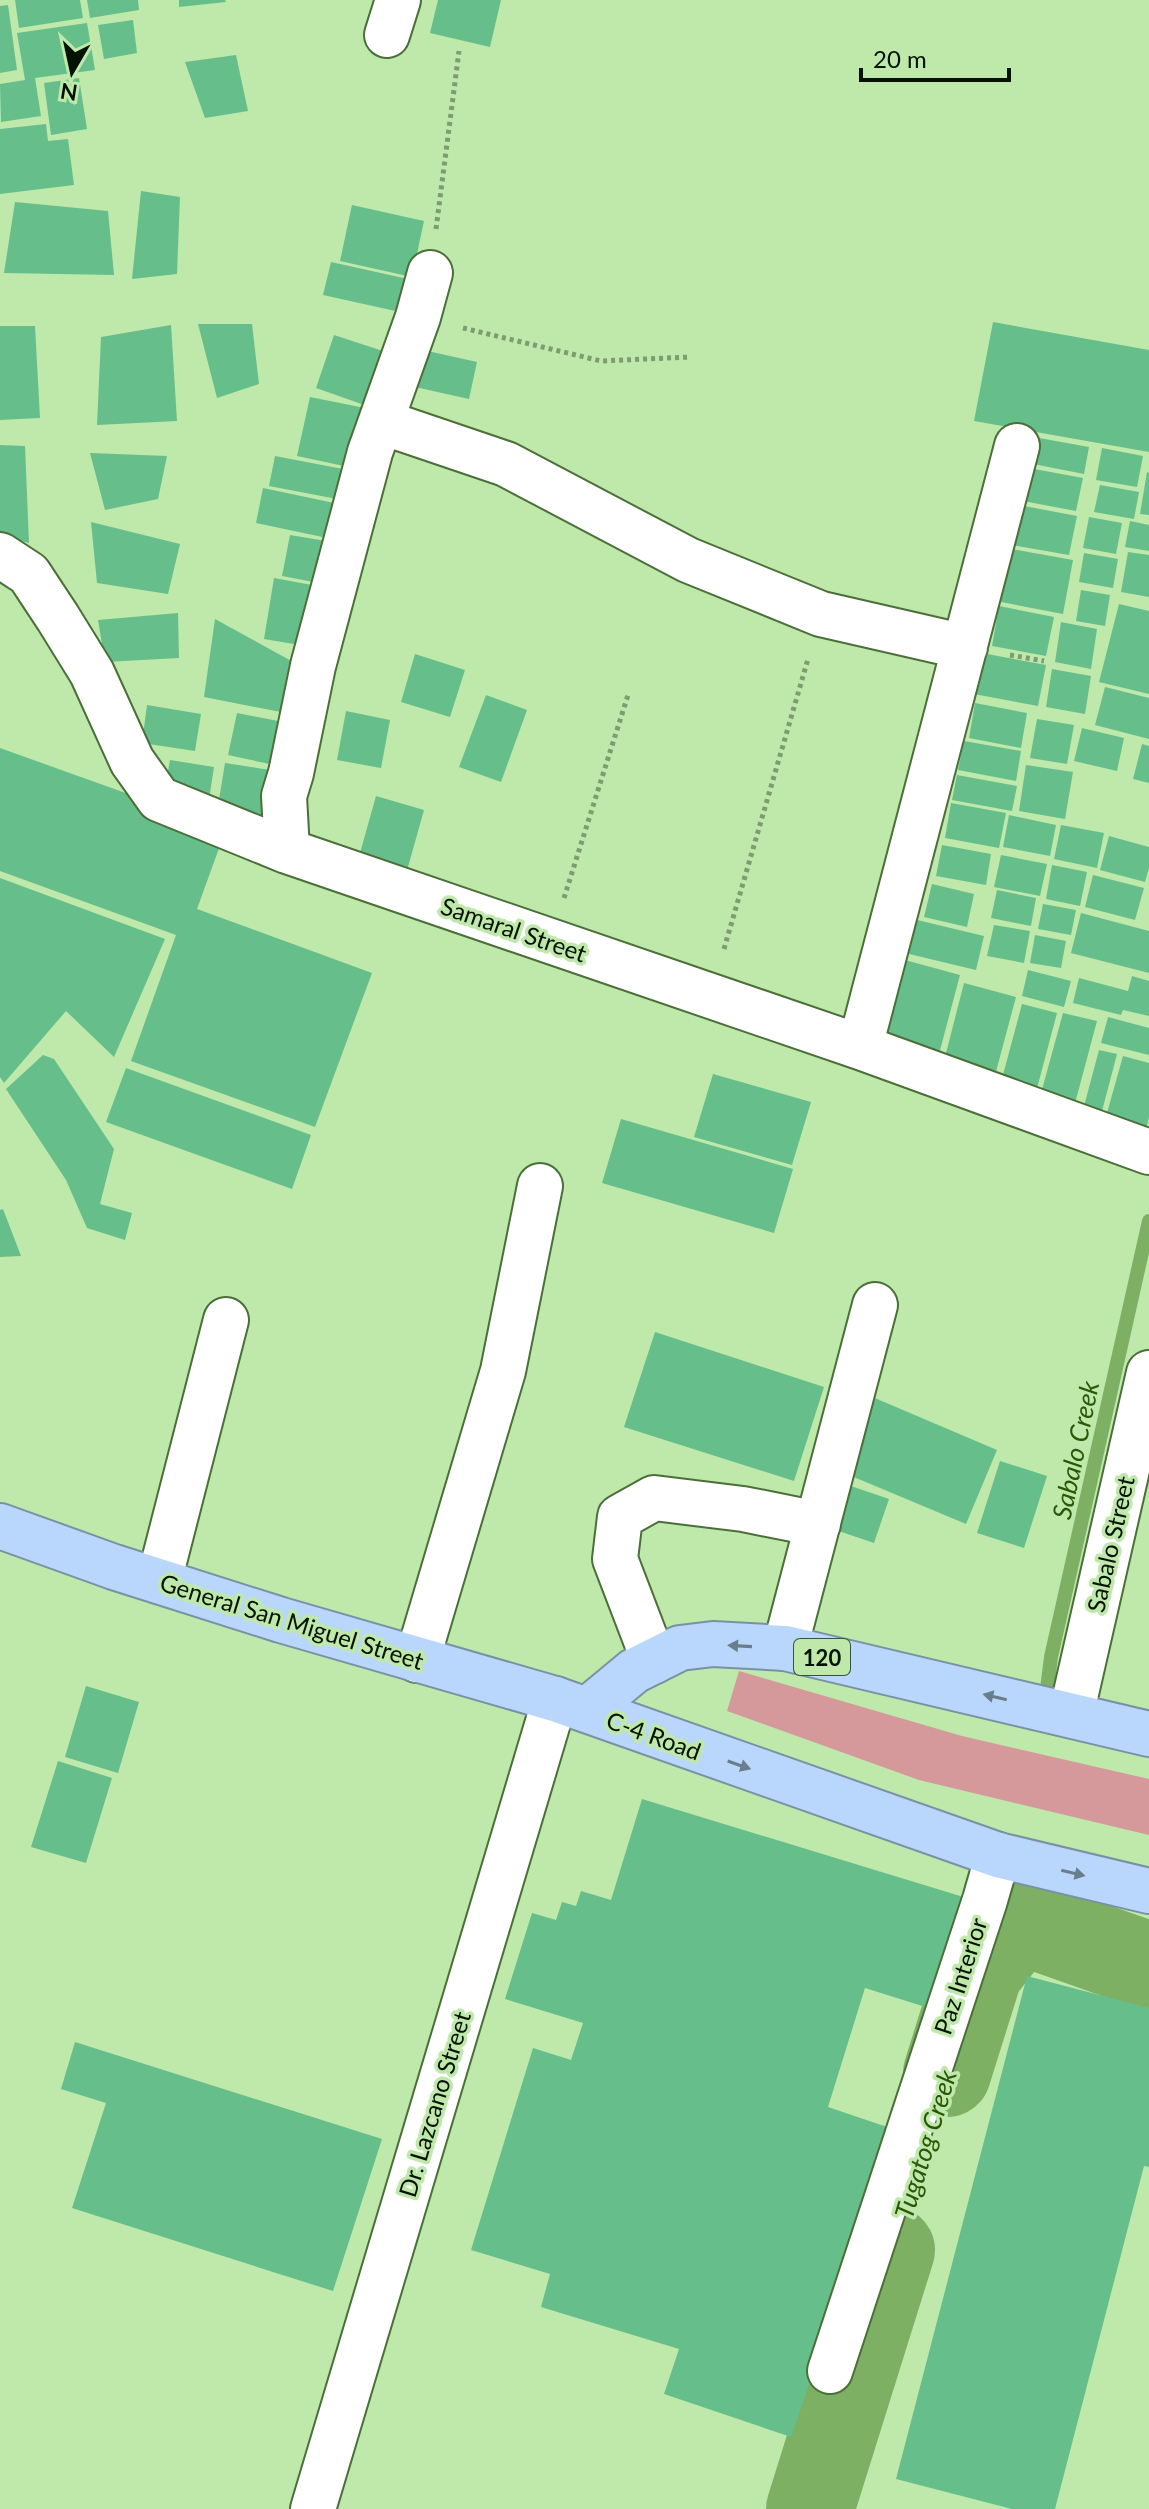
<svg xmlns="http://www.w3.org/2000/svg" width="1149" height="2509" font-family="Lato,sans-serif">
<rect width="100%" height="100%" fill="#bfe8ab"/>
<path fill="#d5989b" d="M 739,1671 L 962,1736 L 1149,1779 L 1149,1835 L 919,1780 L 727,1711 Z"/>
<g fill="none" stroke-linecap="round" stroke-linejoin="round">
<path stroke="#7eb064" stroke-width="14" d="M 1047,1689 L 1051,1657 L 1149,1221
M 1019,1920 L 1023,1890"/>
<path stroke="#7eb064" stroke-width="88" d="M 947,2073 L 979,1971 L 1019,1920 L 1149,1966
M 810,2509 L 891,2250"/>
</g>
<path fill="#66bf8a" d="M 15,0 L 80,0 L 83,18 L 19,28 Z
M 87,0 L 138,0 L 139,10 L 90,18 Z
M 179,0 L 225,0 L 226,2 L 179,7 Z
M 438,0 L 501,0 L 490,47 L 430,33 Z
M 8,5 L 17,70 L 0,73 L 0,6 Z
M 133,20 L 137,53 L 104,59 L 98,25 Z
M 87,23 L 95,70 L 35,78 L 41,116 L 1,122 L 0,84 L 25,80 L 17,33 Z
M 236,55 L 248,111 L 205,118 L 185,62 Z
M 79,78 L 87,129 L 51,135 L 44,83 Z
M 46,124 L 48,141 L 68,139 L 74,185 L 0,194 L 0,129 Z
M 141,191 L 180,197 L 177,274 L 132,279 Z
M 15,202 L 108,211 L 114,275 L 4,273 Z
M 352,205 L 424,221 L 412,277 L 340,261 Z
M 331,262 L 417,281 L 409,314 L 323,295 Z
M 993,322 L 1149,350 L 1149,452 L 974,421 Z
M 198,324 L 252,324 L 259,384 L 217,398 Z
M 171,325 L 177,421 L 97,425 L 101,337 Z
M 0,326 L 35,326 L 40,418 L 0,420 Z
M 334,335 L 389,353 L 370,407 L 316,388 Z
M 414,348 L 477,362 L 469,399 L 406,385 Z
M 310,397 L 370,409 L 358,469 L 297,456 Z
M 1028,436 L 1089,447 L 1084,474 L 1023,462 Z
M 0,445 L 25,446 L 29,543 L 0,535 Z
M 1102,448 L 1143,456 L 1137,487 L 1096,480 Z
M 90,453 L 167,456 L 158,499 L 105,510 Z
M 275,456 L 343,469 L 337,499 L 269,486 Z
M 1029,468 L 1083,478 L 1076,511 L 1023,501 Z
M 1147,472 L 1149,473 L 1149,515 L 1140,514 Z
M 1100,485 L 1139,492 L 1134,519 L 1094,512 Z
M 263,488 L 339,504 L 332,539 L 256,523 Z
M 1019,505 L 1077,516 L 1069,555 L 1011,545 Z
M 1089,517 L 1122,523 L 1116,554 L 1083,548 Z
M 1130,521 L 1149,525 L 1149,551 L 1125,547 Z
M 91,522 L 180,544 L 168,594 L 97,583 Z
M 290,535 L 332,542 L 324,584 L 282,576 Z
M 1006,548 L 1073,560 L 1063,614 L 996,601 Z
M 1128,552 L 1149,555 L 1149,597 L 1121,592 Z
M 1084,553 L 1118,559 L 1113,588 L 1079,582 Z
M 274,578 L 312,585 L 300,645 L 264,639 Z
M 1081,590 L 1110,595 L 1105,626 L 1076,621 Z
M 1119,604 L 1149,611 L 1149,694 L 1099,682 Z
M 999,606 L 1054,617 L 1046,656 L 992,646 Z
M 178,613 L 179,658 L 105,662 L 98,620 Z
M 215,619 L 295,663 L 286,713 L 204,697 Z
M 1061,622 L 1097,629 L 1091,669 L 1055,662 Z
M 982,653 L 1046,665 L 1038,706 L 974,694 Z
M 415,654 L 465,670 L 450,717 L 401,702 Z
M 1052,669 L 1091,676 L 1085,714 L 1046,707 Z
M 1105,687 L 1149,698 L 1149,739 L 1095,725 Z
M 486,695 L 527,710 L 501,782 L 459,767 Z
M 975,703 L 1027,713 L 1021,748 L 969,738 Z
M 147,705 L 201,714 L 195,751 L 142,743 Z
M 346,711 L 390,720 L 381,768 L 337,760 Z
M 237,713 L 283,722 L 274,765 L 228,755 Z
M 1037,719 L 1074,725 L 1067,764 L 1030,758 Z
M 1082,728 L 1124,738 L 1117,771 L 1074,761 Z
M 964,741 L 1021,751 L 1016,781 L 958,770 Z
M 1142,744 L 1149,746 L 1149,783 L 1133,779 Z
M 0,748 L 226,829 L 197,909 L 372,973 L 315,1127 L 131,1061 L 176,935 L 0,871 Z
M 170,760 L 214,767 L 208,806 L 163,799 Z
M 225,763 L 270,770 L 263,818 L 217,812 Z
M 1026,765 L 1073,772 L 1065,819 L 1019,811 Z
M 957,775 L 1017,786 L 1012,811 L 952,800 Z
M 376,796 L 424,810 L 408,867 L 360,853 Z
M 951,803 L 1006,813 L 999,848 L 945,838 Z
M 1009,815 L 1056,825 L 1050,856 L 1003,847 Z
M 1061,825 L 1104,833 L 1097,868 L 1054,859 Z
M 1109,836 L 1149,847 L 1149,868 L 1145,882 L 1100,870 Z
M 942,845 L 991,854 L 986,885 L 936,876 Z
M 1001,855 L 1047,864 L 1040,896 L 994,887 Z
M 1052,865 L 1087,872 L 1080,906 L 1046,899 Z
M 1093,875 L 1144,888 L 1135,920 L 1085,907 Z
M 0,878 L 165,939 L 114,1057 L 66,1011 L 4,1083 L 0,1077 Z
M 932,884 L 974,894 L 967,927 L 924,917 Z
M 997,890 L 1036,898 L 1031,926 L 991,918 Z
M 1043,904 L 1076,910 L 1071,935 L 1038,929 Z
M 1081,913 L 1149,931 L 1149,973 L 1071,953 Z
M 913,919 L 984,936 L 976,970 L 905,953 Z
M 994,925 L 1030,931 L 1024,963 L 987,956 Z
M 1035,935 L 1066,941 L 1061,968 L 1030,963 Z
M 905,960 L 960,975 L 938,1058 L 883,1044 Z
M 1028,970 L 1071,981 L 1064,1007 L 1022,996 Z
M 1132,976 L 1149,981 L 1149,1016 L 1123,1010 L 1121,1015 L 1073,1003 L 1079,978 L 1128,991 Z
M 964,983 L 1016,997 L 994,1079 L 943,1065 Z
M 1022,1004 L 1057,1013 L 1035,1096 L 1000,1086 Z
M 1063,1013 L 1097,1021 L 1074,1107 L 1040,1097 Z
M 1108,1017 L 1149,1028 L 1149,1055 L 1101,1043 Z
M 1099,1050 L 1117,1054 L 1101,1115 L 1083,1110 Z
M 43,1055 L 54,1059 L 114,1149 L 100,1204 L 132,1213 L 125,1240 L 87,1228 L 66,1180 L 6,1089 Z
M 1123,1056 L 1149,1063 L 1149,1117 L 1146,1130 L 1105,1120 Z
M 126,1068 L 311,1135 L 292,1189 L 106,1122 Z
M 713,1074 L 811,1102 L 792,1165 L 694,1137 Z
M 621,1119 L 793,1169 L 774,1233 L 602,1183 Z
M 3,1209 L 21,1256 L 0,1257 L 0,1210 Z
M 655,1332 L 824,1387 L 794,1481 L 624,1427 Z
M 870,1396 L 997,1450 L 966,1524 L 837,1470 Z
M 1000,1461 L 1047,1476 L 1024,1548 L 977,1533 Z
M 839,1482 L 889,1499 L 874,1543 L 824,1526 Z
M 86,1686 L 139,1702 L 118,1773 L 65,1757 Z
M 58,1761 L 112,1778 L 86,1863 L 31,1847 Z
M 642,1799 L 970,1899 L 935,2010 L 865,1988 L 828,2107 L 896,2130 L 791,2437 L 664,2394 L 679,2349 L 541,2307 L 550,2274 L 471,2250 L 533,2048 L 571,2060 L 583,2023 L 505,1999 L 532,1913 L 556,1920 L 562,1902 L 576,1906 L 581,1891 L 611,1900 Z
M 1027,1976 L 1149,2008 L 1149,2167 L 1144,2166 L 1055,2509 L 1012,2509 L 896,2479 Z
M 75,2042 L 382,2139 L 333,2291 L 72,2208 L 106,2103 L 61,2089 Z"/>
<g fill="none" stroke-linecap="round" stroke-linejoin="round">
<g stroke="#4b6f38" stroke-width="48">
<path id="minor" d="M 387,35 L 398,0
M 382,422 L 506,464 L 688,560 L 821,614 L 965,647
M 0,555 L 29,574 L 58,618 L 92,673 L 132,761 L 159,799 L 287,851 L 860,1047 L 1149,1152
M 287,851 L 284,796 L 291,773 L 313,666 L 370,452 L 418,317 L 430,273
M 860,1047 L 1017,446
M 159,1581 L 226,1320
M 785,1648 L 875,1305
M 417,1660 L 503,1371 L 540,1186
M 654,1661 L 615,1559 L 620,1517 L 654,1498 L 743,1509 L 818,1524
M 1071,1715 L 1149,1373
M 830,2371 L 985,1900 L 998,1855
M 313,2509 L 555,1699"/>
</g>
<g stroke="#7a91a4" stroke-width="48">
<path id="highway" d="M 0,1526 L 114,1567 L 281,1620 L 555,1699 L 998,1855 L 1149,1891
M 587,1710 L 634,1671 L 680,1648 L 713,1644 L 785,1648 L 1149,1734"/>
</g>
<path stroke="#7d9c6f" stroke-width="5" stroke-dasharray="4 4" stroke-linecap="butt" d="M 436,229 L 459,51
M 463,328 L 601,361 L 690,357
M 1010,655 L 1044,661
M 564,898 L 628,695
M 724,949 L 808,659"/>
<use href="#minor" stroke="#fff" stroke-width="44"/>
<use href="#highway" stroke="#b9d6fc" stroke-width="44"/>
</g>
<defs><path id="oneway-solid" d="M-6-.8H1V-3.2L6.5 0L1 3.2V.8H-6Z" transform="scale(2)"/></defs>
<g fill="#687e8b">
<use href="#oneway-solid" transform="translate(740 1646) rotate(-177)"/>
<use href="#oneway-solid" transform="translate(995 1697) rotate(-167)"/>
<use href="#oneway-solid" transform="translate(739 1765) rotate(19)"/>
<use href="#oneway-solid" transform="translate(1073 1873) rotate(13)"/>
</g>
<g text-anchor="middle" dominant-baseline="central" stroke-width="7" stroke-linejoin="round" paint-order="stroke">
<rect fill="#bfe8ab" stroke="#3d5234" stroke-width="2" x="794" y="1639" width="56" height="36" rx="6"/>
<g font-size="22" font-weight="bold" fill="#051201">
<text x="822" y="1657">120</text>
</g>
<g font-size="24" fill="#051201" stroke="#bfe8ab">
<text transform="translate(514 929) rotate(19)">Samaral Street</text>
<text transform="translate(1110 1544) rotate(-77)">Sabalo Street</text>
<text transform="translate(292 1621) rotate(17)">General San Miguel Street</text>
<text transform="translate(654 1735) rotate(20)">C-4 Road</text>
<text transform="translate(960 1976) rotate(-72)">Paz Interior</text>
<text transform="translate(434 2104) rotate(-73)">Dr. Lazcano Street</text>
</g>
<g font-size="26" font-style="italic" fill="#2a5807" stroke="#bfe8ab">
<text transform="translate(1075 1450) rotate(-78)">Sabalo Creek</text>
<text transform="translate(925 2144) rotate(-73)">Tugatog Creek</text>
</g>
</g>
<g transform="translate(72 72) rotate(189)" stroke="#bfe8ab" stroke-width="6" paint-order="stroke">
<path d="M0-6L14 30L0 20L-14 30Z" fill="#051201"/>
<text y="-12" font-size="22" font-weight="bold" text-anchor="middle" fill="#051201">N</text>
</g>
<path d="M861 68v12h148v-12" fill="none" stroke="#051201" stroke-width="4"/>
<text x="873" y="68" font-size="24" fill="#051201" stroke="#bfe8ab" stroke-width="6" paint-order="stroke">20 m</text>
</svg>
